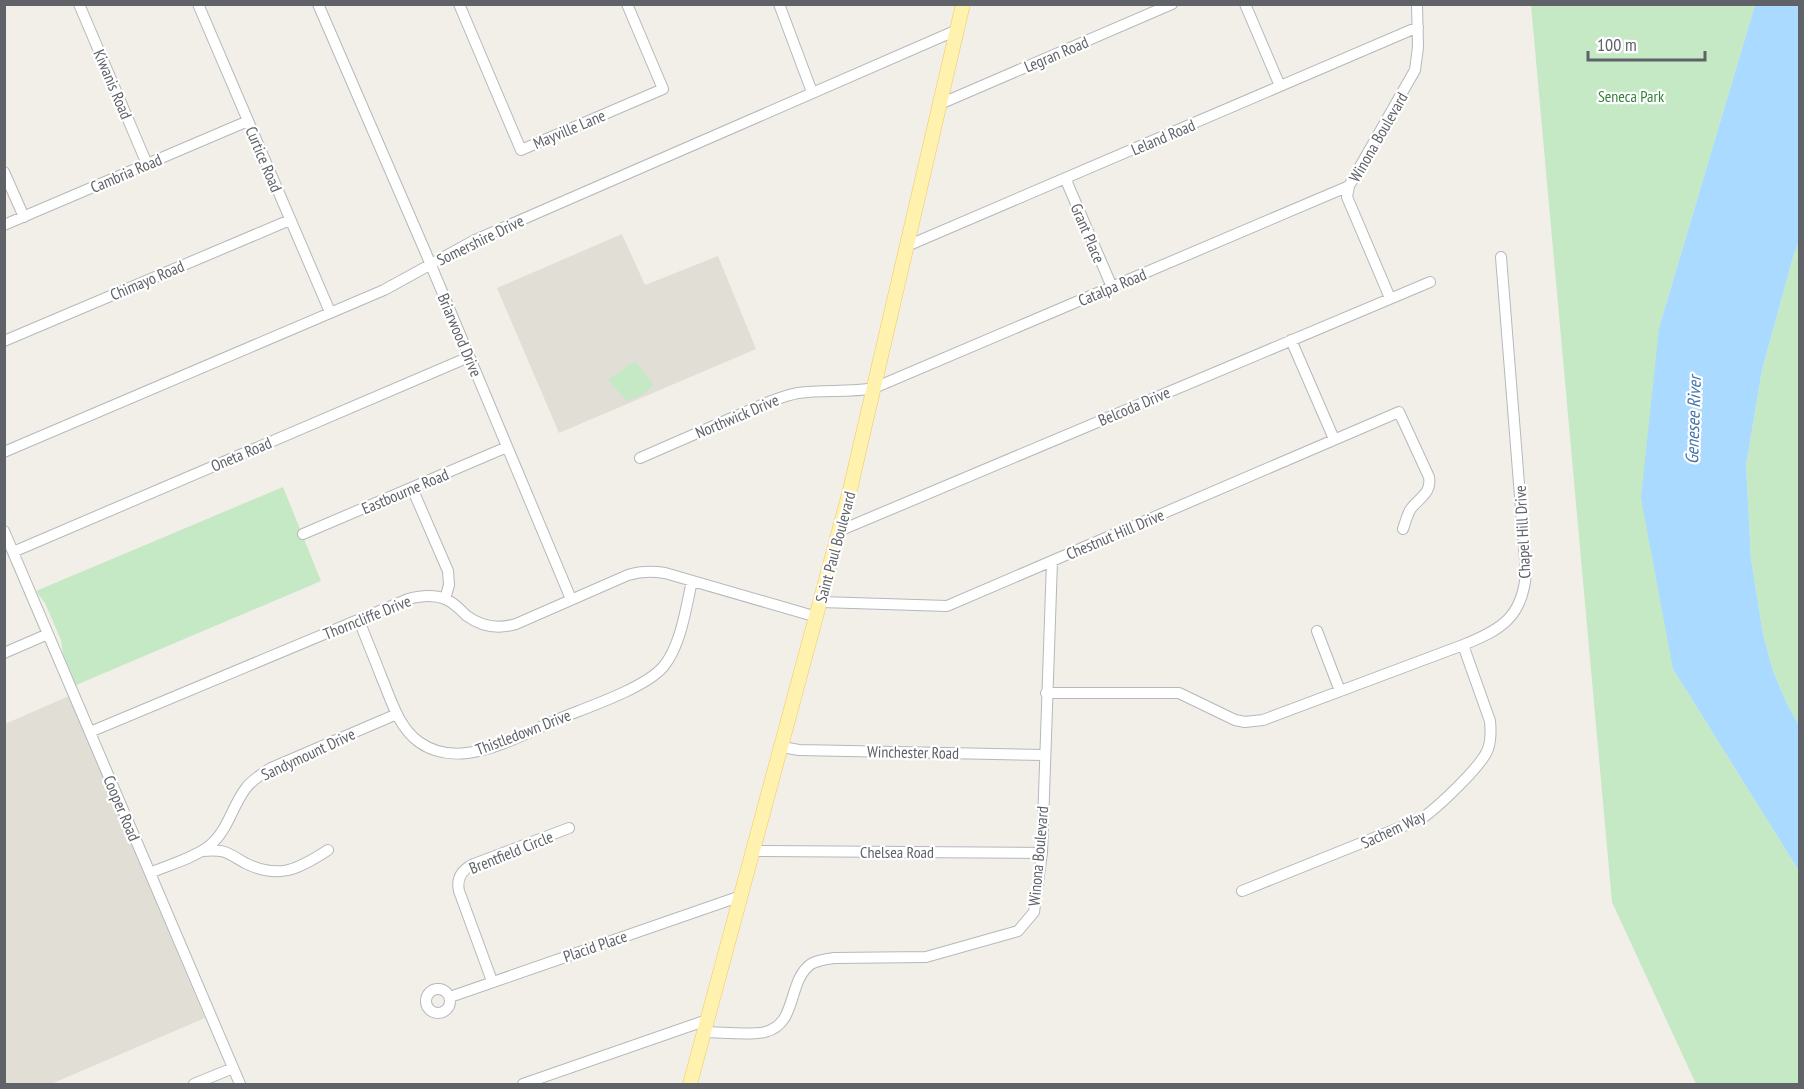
<svg xmlns="http://www.w3.org/2000/svg" width="1804" height="1089" font-family="'PT Sans Narrow',sans-serif">
<rect width="100%" height="100%" fill="#f1efe8"/>
<path fill="#e1ded6" d="M 622,234 L 645,285 L 718,256 L 756,349 L 559,433 L 497,288 Z
M 69,696 L 205,1018 L 51,1084 L 5,1084 L 5,724 Z"/>
<path fill="#c5e8c5" d="M 1531,5 L 1755,5 L 1659,328 L 1673,669 L 1799,871 L 1799,1084 L 1696,1084 L 1612,902 Z
M 1799,241 L 1799,726 L 1787,704 L 1773,671 L 1763,634 L 1751,559 L 1746,465 L 1762,370 L 1793,257 Z
M 635,361 L 654,385 L 640,396 L 627,401 L 608,380 Z
M 283,487 L 321,581 L 76,685 L 63,654 L 61,640 L 45,603 L 36,591 Z"/>
<path fill="#aadaff" d="M 1755,5 L 1799,5 L 1799,241 L 1793,257 L 1762,370 L 1746,465 L 1751,559 L 1763,634 L 1773,671 L 1787,704 L 1799,726 L 1799,871 L 1673,669 L 1641,498 L 1659,328 Z"/>
<g fill="none" stroke-linecap="round" stroke-linejoin="round">
<g stroke="#b5b8bc" stroke-width="12">
<path id="minor" d="M 79,4 L 147,164
M 198,4 L 330,312
M 318,4 L 425,251 L 571,599
M 459,4 L 521,150 L 663,89 L 627,4
M 779,4 L 812,92
M 1245,4 L 1280,86
M 940,104 L 1172,4
M 4,172 L 24,217
M 1065,178 L 1112,287
M 4,225 L 248,121
M 907,246 L 1418,27
M 1390,298 L 1347,197 L 1349,186 L 1415,70 L 1418,47 L 1417,4
M 1291,340 L 1334,439
M 4,341 L 290,220
M 4,452 L 384,290 L 475,240 L 957,30
M 640,458 L 766,403 C 777,399 787,395 798,393 C 824,389 849,393 874,388 L 1349,186
M 412,488 L 448,571 L 449,585 L 445,599
M 4,531 L 240,1084
M 839,531 L 1430,282
M 303,534 L 507,447
M 13,552 L 469,357
M 821,602 L 947,606 L 1399,412 L 1429,477 C 1432,494 1418,498 1410,510 C 1407,516 1405,523 1403,529
M 359,620 C 366,639 374,657 381,676 C 391,699 398,727 419,742 C 433,752 451,755 467,753 C 500,749 532,730 561,718 C 588,707 645,688 663,667 C 681,646 686,607 692,581
M 1317,631 L 1340,691
M 4,653 L 48,634
M 1046,693 L 1179,693 L 1235,720 L 1245,722 L 1263,720 L 1463,645 C 1501,630 1523,617 1526,572 L 1501,257
M 90,732 L 408,599 C 420,596 433,594 445,599 C 454,602 460,610 467,616 C 482,627 499,629 516,624 L 628,575 C 641,571 652,571 665,573 L 817,617
M 782,747 L 799,750 L 1045,755
M 202,851 C 225,849 226,852 245,863 C 279,880 299,869 328,850
M 753,851 L 1042,853
M 150,873 C 166,866 196,857 209,846 C 228,831 232,806 246,788 C 253,779 262,774 271,768 L 397,714
M 1242,891 L 1421,819 C 1437,808 1482,766 1488,749 C 1491,740 1491,731 1490,721 L 1463,645
M 492,981 L 459,891 C 456,877 463,869 474,864 L 569,828
M426 1001a12 12 0 1 1 24 0a12 12 0 1 1-24 0Z
M 450,997 L 741,896
M 704,1032 C 722,1032 748,1036 765,1032 C 798,1024 787,981 811,964 C 818,960 826,959 834,958 L 926,957 L 1018,931 L 1034,912 L 1042,853 L 1052,561
M 194,1084 L 233,1068
M 523,1084 L 707,1020"/>
</g>
<g stroke="#f2c960" stroke-width="15">
<path id="major" d="M 690,1084 L 849,494 L 963,4"/>
</g>
<use href="#minor" stroke="#fff" stroke-width="10"/>
<use href="#major" stroke="#fff2af" stroke-width="14"/>
</g>
<g text-anchor="middle" dominant-baseline="central" stroke-width="4.5" stroke-linejoin="round" paint-order="stroke">
<g font-size="16" fill="#5f6368" stroke="#fff">
<text transform="translate(1056 54) rotate(-23)">Legran Road</text>
<text transform="translate(113 84) rotate(67)">Kiwanis Road</text>
<text transform="translate(569 129) rotate(-23)">Mayville Lane</text>
<text transform="translate(1163 137) rotate(-23)">Leland Road</text>
<text transform="translate(1378 137) rotate(-60)">Winona Boulevard</text>
<text transform="translate(264 159) rotate(67)">Curtice Road</text>
<text transform="translate(126 173) rotate(-23)">Cambria Road</text>
<text transform="translate(1088 233) rotate(67)">Grant Place</text>
<text transform="translate(480 240) rotate(-26)">Somershire Drive</text>
<text transform="translate(147 280) rotate(-23)">Chimayo Road</text>
<text transform="translate(1112 287) rotate(-23)">Catalpa Road</text>
<text transform="translate(460 335) rotate(67)">Briarwood Drive</text>
<text transform="translate(1134 406) rotate(-23)">Belcoda Drive</text>
<text transform="translate(737 416) rotate(-23)">Northwick Drive</text>
<text transform="translate(241 454) rotate(-23)">Oneta Road</text>
<text transform="translate(405 491) rotate(-23)">Eastbourne Road</text>
<text transform="translate(1522 532) rotate(-93)">Chapel Hill Drive</text>
<text transform="translate(1115 534) rotate(-23)">Chestnut Hill Drive</text>
<text transform="translate(835 547) rotate(-75)">Saint Paul Boulevard</text>
<text transform="translate(367 617) rotate(-22)">Thorncliffe Drive</text>
<text transform="translate(523 732) rotate(-21)">Thistledown Drive</text>
<text transform="translate(913 752) rotate(1)">Winchester Road</text>
<text transform="translate(308 754) rotate(-25)">Sandymount Drive</text>
<text transform="translate(122 808) rotate(67)">Cooper Road</text>
<text transform="translate(1393 829) rotate(-25)">Sachem Way</text>
<text transform="translate(511 852) rotate(-22)">Brentfield Circle</text>
<text x="897" y="852">Chelsea Road</text>
<text transform="translate(1038 856) rotate(-85)">Winona Boulevard</text>
<text transform="translate(595 946) rotate(-19)">Placid Place</text>
</g>
<g font-size="16" fill="#348238" stroke="#fff">
<text x="1631" y="96">Seneca Park</text>
</g>
<g font-size="18" font-style="italic" fill="#4174aa" stroke="#fff">
<text transform="translate(1693 420) rotate(-88)">Genesee River</text>
</g>
</g>
<rect width="1804" height="1089" fill="none" stroke="#5f6368" stroke-width="12"/>
<path d="M1588 51v9h117v-9" fill="none" stroke="#5f6368" stroke-width="3"/>
<text x="1597" y="51" font-size="18" fill="#5f6368" stroke="#ffffff" stroke-width="4.5" paint-order="stroke">100 m</text>
</svg>
